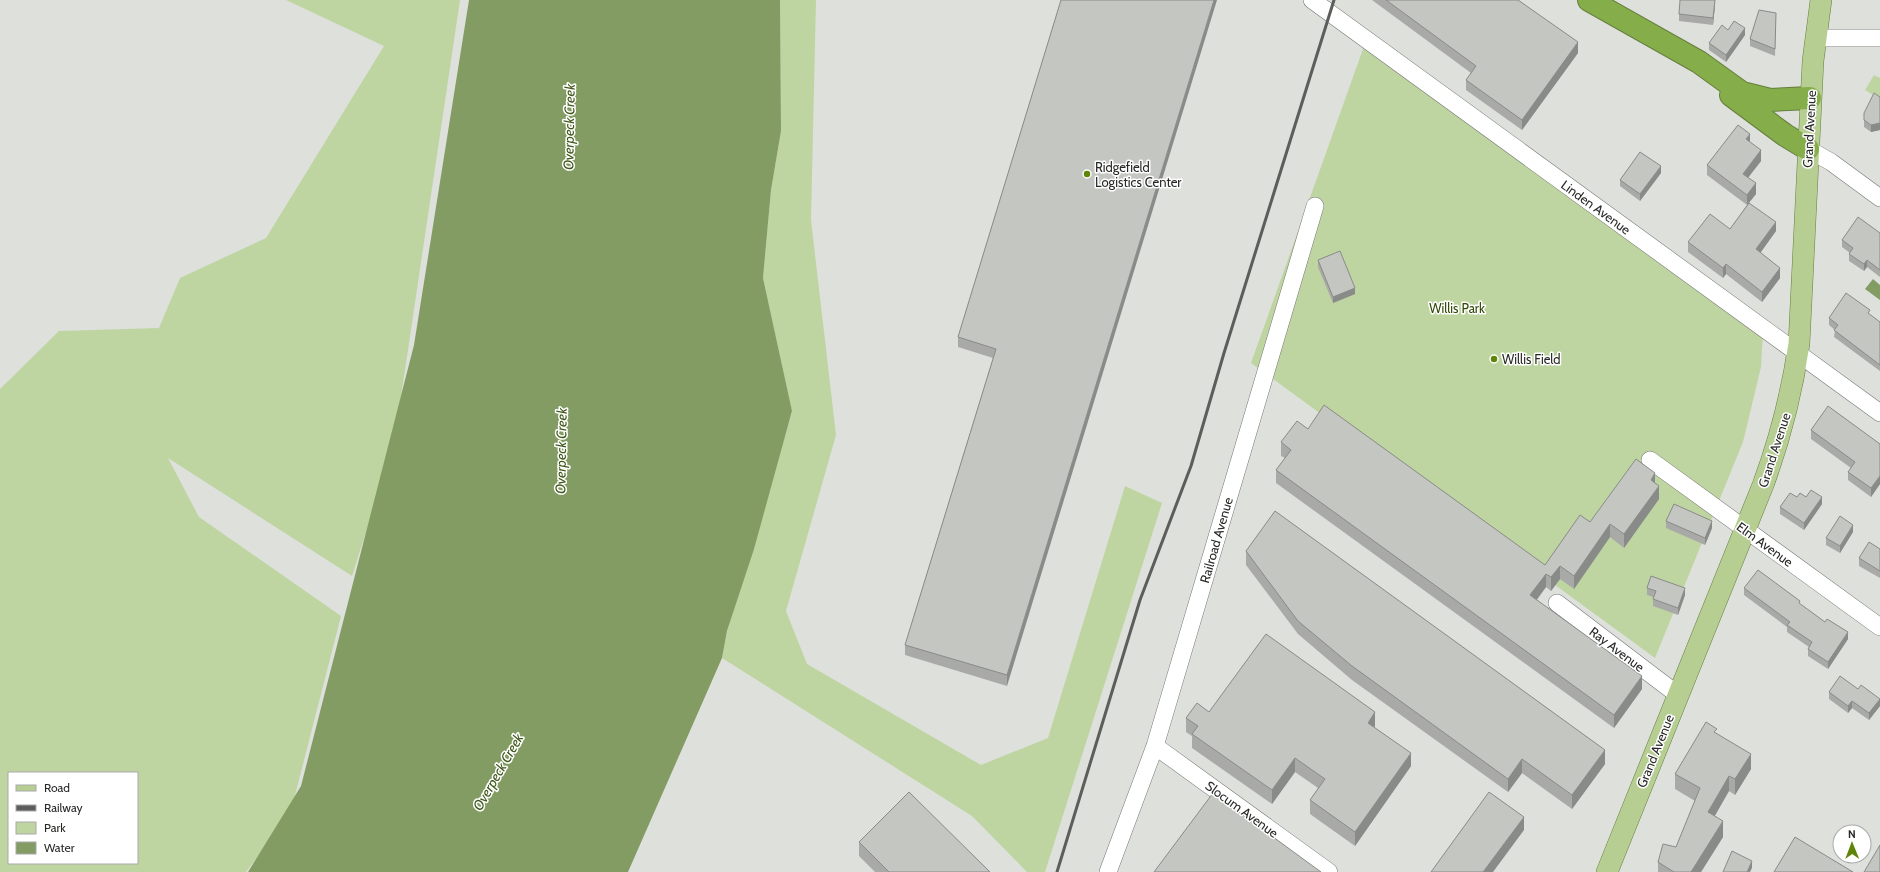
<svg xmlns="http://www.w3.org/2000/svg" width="1880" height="872" font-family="Cabin,sans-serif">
<rect width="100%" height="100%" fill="#dee0dc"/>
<path fill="#bed5a1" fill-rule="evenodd" d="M 286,0 L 460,0 L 394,444 L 352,576 L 168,458 L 199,517 L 341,616 L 291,811 L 246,872 L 0,872 L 0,389 L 59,331 L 159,328 L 180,278 L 266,238 L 384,46 ZM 9,773 L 137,773 L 137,863 L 9,863 Z
M 780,0 L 816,0 L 811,220 L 836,435 L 786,611 L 807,664 L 981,765 L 1048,738 L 1125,486 L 1162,503 L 1045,872 L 1027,872 L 972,816 L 722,658 L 727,632 L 792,412 L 763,278 L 771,190 L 781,131 Z
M 1368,35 L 1763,332 L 1761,367 L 1743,442 L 1655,658 L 1251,363 Z
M 1874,75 L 1880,78 L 1880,99 L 1865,90 Z"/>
<path fill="#839c63" d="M 469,0 L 780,0 L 781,131 L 771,190 L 763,278 L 792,411 L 754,549 L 727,631 L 722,658 L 628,872 L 248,872 L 301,786 L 414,345 Z
M 1873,279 L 1880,285 L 1880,300 L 1865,289 Z"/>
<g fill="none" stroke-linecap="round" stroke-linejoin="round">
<g stroke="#757673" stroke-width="18">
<path id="minor" d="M 1312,0 L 1880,413
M 1815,38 L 1880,38
M 1808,149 L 1831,162 L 1880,198
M 1650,460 L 1880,627
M 1557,603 L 1678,695
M 1155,746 L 1329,872
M 1108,872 L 1155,746 L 1315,206"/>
</g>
<g stroke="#657f3d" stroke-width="22">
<path id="major" d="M 1607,872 L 1763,485 C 1780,439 1792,392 1799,344 L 1813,61 L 1821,0"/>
</g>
<g stroke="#657f3d" stroke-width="24">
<path id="highway" d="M 1589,0 L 1699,62 L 1742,93 L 1770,100 L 1810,98
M 1731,95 L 1785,135 L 1808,149"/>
</g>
<use href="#minor" stroke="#fff" stroke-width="17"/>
<use href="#major" stroke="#b6ce92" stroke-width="21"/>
<use href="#highway" stroke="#85ad49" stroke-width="22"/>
<path stroke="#5d5e5c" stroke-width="3" d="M 1057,872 L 1140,600 L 1191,466 L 1224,353 L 1334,0"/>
</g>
<path fill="#a9aaa7" d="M 1061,0 L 1007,686 L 905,655 L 905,645 L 993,358 L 958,347 L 958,337 Z
M 1372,0 L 1518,0 L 1578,53 L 1522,130 L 1466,90 L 1466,80 L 1471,73 Z
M 1715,5 L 1713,25 L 1679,21 L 1679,14 Z
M 1776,19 L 1775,56 L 1750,46 L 1750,39 Z
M 1728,30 L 1745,35 L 1726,62 L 1709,50 L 1709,43 Z
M 1880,97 L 1880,130 L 1871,132 L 1864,127 L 1864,113 Z
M 1750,142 L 1761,161 L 1748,178 L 1756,194 L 1749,203 L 1776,231 L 1760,253 L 1780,278 L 1762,302 L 1726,274 L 1723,278 L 1688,252 L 1688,242 L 1730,229 L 1747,205 L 1707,175 L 1707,165 Z
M 1661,173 L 1640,201 L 1620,186 L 1620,180 Z
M 1880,233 L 1880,277 L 1867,267 L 1864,271 L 1849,261 L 1849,254 L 1850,253 L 1842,247 L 1842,240 Z
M 1318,260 L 1355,294 L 1333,303 L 1318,267 Z
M 1870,315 L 1880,322 L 1880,371 L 1834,337 L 1835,330 L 1829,325 L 1829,318 Z
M 1308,429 L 1545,565 L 1590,522 L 1655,483 L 1659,499 L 1624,548 L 1610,537 L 1574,589 L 1560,579 L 1551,591 L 1546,587 L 1537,600 L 1642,689 L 1614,728 L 1276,483 L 1276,470 L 1285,458 L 1281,456 L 1281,442 Z
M 1811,430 L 1880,444 L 1880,484 L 1871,497 L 1848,480 L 1848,472 L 1851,468 L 1811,439 Z
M 1797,497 L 1806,497 L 1822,504 L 1804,530 L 1780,514 L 1780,507 Z
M 1666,521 L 1712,528 L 1705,545 L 1666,528 Z
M 1853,532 L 1840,553 L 1826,545 L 1826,538 Z
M 1880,549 L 1880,578 L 1859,566 L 1859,558 Z
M 1246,551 L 1605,764 L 1572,809 L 1522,773 L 1508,792 L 1352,680 L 1298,634 L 1246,565 Z
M 1647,588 L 1685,595 L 1678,615 L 1653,606 L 1653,597 L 1647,595 Z
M 1744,588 L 1800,604 L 1848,639 L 1828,669 L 1808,656 L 1808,649 L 1809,647 L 1787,632 L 1787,627 L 1744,595 Z
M 1829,692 L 1880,706 L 1869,720 L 1852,708 L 1848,713 L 1829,699 Z
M 1209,712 L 1375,726 L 1374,727 L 1411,766 L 1355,846 L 1310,814 L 1310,800 L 1318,788 L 1295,772 L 1272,804 L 1192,748 L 1192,736 L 1186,732 L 1186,718 Z
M 1717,734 L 1751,769 L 1735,795 L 1729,791 L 1714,816 L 1723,837 L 1701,872 L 1658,872 L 1658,862 L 1676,847 L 1695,801 L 1675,789 L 1675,774 Z
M 859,842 L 990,872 L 875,872 L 859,856 Z"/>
<path fill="#898b88" d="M 1214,0 L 1217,0 L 1007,686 L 1007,675 Z
M 1715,0 L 1715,5 L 1713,25 L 1713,18 Z
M 1745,28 L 1745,35 L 1726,62 L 1726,55 Z
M 1578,42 L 1578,53 L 1522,130 L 1522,120 Z
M 1880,123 L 1880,130 L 1871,132 L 1871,125 Z
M 1750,134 L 1750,144 L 1746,139 Z
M 1761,150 L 1761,161 L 1743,184 L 1743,174 Z
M 1661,166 L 1661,173 L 1640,201 L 1640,194 Z
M 1756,183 L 1756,194 L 1747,205 L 1747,195 Z
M 1776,222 L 1776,231 L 1756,259 L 1756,249 Z
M 1867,260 L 1867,267 L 1864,271 L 1864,264 Z
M 1726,264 L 1726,274 L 1723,278 L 1723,268 Z
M 1780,268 L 1780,278 L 1762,302 L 1762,292 Z
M 1355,288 L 1355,294 L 1333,303 L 1333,297 Z
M 1655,473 L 1655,487 L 1651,480 Z
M 1880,476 L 1880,484 L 1871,497 L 1871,488 Z
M 1659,486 L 1659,499 L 1624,548 L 1624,534 Z
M 1822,497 L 1822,504 L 1804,530 L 1804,523 Z
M 1712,521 L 1712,528 L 1705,545 L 1705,538 Z
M 1610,524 L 1610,537 L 1574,589 L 1574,576 Z
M 1853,525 L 1853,532 L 1840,553 L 1840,546 Z
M 1560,566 L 1560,579 L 1551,591 L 1551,577 Z
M 1546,574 L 1546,587 L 1530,608 L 1530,595 Z
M 1685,588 L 1685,595 L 1678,615 L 1678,608 Z
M 1848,632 L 1848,639 L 1828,669 L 1828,662 Z
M 1642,676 L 1642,689 L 1614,728 L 1614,715 Z
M 1880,699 L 1880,706 L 1869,720 L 1869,713 Z
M 1852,701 L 1852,708 L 1848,713 L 1848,706 Z
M 1375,712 L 1375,726 L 1368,736 L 1368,723 Z
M 1605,750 L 1605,764 L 1572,809 L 1572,795 Z
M 1411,753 L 1411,766 L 1355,846 L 1355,832 Z
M 1751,754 L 1751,769 L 1735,795 L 1735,779 Z
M 1295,758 L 1295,772 L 1272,804 L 1272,790 Z
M 1522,759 L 1522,773 L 1508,792 L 1508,779 Z
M 1729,776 L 1729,791 L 1708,828 L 1708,812 Z
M 1524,817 L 1524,830 L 1493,872 L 1483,872 Z
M 1723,821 L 1723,837 L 1701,872 L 1691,872 Z
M 1752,861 L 1752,868 L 1750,872 L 1747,872 Z"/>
<path fill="#c4c6c2" stroke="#898b88" d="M 1061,0 L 1214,0 L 1007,675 L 905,645 L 996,349 L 958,337 Z
M 1386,0 L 1518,0 L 1578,42 L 1522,120 L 1466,80 L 1476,66 Z
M 1680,0 L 1715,0 L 1713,18 L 1679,14 Z
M 1759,10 L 1776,13 L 1775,49 L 1750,39 Z
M 1734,21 L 1745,28 L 1726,55 L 1709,43 L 1722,25 L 1728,30 Z
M 1874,93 L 1880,97 L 1880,123 L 1871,125 L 1864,120 L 1864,113 Z
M 1738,125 L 1750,134 L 1746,139 L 1761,150 L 1743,174 L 1756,183 L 1747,195 L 1707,165 Z
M 1640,152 L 1661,166 L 1640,194 L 1620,180 Z
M 1749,203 L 1776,222 L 1756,249 L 1780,268 L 1762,292 L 1726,264 L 1723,268 L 1688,242 L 1710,214 L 1730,229 Z
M 1858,217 L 1880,233 L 1880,270 L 1867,260 L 1864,264 L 1849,254 L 1853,248 L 1842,240 Z
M 1340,251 L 1355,288 L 1333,297 L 1318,260 Z
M 1846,293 L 1870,310 L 1868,313 L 1880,322 L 1880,365 L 1834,330 L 1838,325 L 1829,318 Z
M 1324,405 L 1545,565 L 1580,515 L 1590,522 L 1636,459 L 1655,473 L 1651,480 L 1659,486 L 1624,534 L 1610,524 L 1574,576 L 1560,566 L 1551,577 L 1546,574 L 1530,595 L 1642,676 L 1614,715 L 1276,470 L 1291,450 L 1281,442 L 1297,421 L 1308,429 Z
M 1828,406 L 1880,444 L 1880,476 L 1871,488 L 1848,472 L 1855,462 L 1811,430 Z
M 1811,490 L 1822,497 L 1804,523 L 1780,507 L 1790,493 L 1797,497 L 1800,493 L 1806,497 Z
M 1674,504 L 1712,521 L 1705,538 L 1666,521 Z
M 1275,511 L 1605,750 L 1572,795 L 1522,759 L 1508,779 L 1352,666 L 1298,621 L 1246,551 Z
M 1840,516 L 1853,525 L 1840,546 L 1826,538 Z
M 1869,542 L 1880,549 L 1880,571 L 1859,558 Z
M 1758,570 L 1800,601 L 1799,603 L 1825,622 L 1827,619 L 1848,632 L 1828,662 L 1808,649 L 1812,642 L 1787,625 L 1790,622 L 1744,588 Z
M 1651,576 L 1685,588 L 1678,608 L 1653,599 L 1656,591 L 1647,588 Z
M 1266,634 L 1375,712 L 1368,723 L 1411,753 L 1355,832 L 1310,800 L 1325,779 L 1295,758 L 1272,790 L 1192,734 L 1198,726 L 1186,718 L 1197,703 L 1209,712 Z
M 1840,676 L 1858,689 L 1861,685 L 1880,699 L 1869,713 L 1852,701 L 1848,706 L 1829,692 Z
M 1706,722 L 1717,729 L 1714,732 L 1751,754 L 1735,779 L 1729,776 L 1708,812 L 1723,821 L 1691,872 L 1674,872 L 1658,862 L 1663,844 L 1676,847 L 1700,788 L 1675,774 Z
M 909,792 L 990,872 L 889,872 L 859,842 Z
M 1489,792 L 1524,817 L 1483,872 L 1431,872 Z
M 1213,793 L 1321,872 L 1154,872 Z
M 1795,837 L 1853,872 L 1774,872 Z
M 1880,845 L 1880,872 L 1864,872 Z
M 1732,851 L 1752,861 L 1747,872 L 1723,872 Z"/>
<g fill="#5e8509" stroke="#fff" stroke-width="1.5">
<circle cx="1087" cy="174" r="4"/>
<circle cx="1494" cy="359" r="4"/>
</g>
<g text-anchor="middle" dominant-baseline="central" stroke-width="3" stroke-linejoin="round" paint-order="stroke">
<g font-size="13" fill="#292928" stroke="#fff">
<text transform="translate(1809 129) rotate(-87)">Grand Avenue</text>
<text transform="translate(1596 207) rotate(36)">Linden Avenue</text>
<text transform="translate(1774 450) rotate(-72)">Grand Avenue</text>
<text transform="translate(1216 540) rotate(-74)">Railroad Avenue</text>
<text transform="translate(1765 544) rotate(36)">Elm Avenue</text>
<text transform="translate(1617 649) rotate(37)">Ray Avenue</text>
<text transform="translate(1655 751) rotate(-68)">Grand Avenue</text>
<text transform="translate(1242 809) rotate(36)">Slocum Avenue</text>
</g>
<g font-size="13" fill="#292928" stroke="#fff" text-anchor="start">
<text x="1095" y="167">Ridgefield<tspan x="1095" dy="15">Logistics Center</tspan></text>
<text x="1502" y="359">Willis Field</text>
</g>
<g font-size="13" fill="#324807" stroke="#fff">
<text x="1457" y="308">Willis Park</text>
</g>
<g font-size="14" font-style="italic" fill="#40571a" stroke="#fff">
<text transform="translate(569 127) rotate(-89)">Overpeck Creek</text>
<text transform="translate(561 451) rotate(-89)">Overpeck Creek</text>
<text transform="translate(498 772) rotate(-60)">Overpeck Creek</text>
</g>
</g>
<rect x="8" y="772" width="130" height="92" fill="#ffffff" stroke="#a9a9a9"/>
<rect x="16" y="785" width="20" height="6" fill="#b6ce92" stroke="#a9a9a9"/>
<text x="44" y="792" font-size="12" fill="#292928">Road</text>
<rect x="16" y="805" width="20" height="6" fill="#5d5e5c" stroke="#a9a9a9"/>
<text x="44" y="812" font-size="12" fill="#292928">Railway</text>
<rect x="16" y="822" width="20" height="12" fill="#bed5a1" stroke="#a9a9a9"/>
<text x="44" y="832" font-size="12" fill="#292928">Park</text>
<rect x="16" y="842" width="20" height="12" fill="#839c63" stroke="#a9a9a9"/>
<text x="44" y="852" font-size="12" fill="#292928">Water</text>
<g transform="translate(1852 844) rotate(359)"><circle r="19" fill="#ffffff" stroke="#a9a9a9"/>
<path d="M0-3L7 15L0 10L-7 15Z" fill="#5e8509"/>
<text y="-6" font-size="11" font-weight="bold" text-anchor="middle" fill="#292928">N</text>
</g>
</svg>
